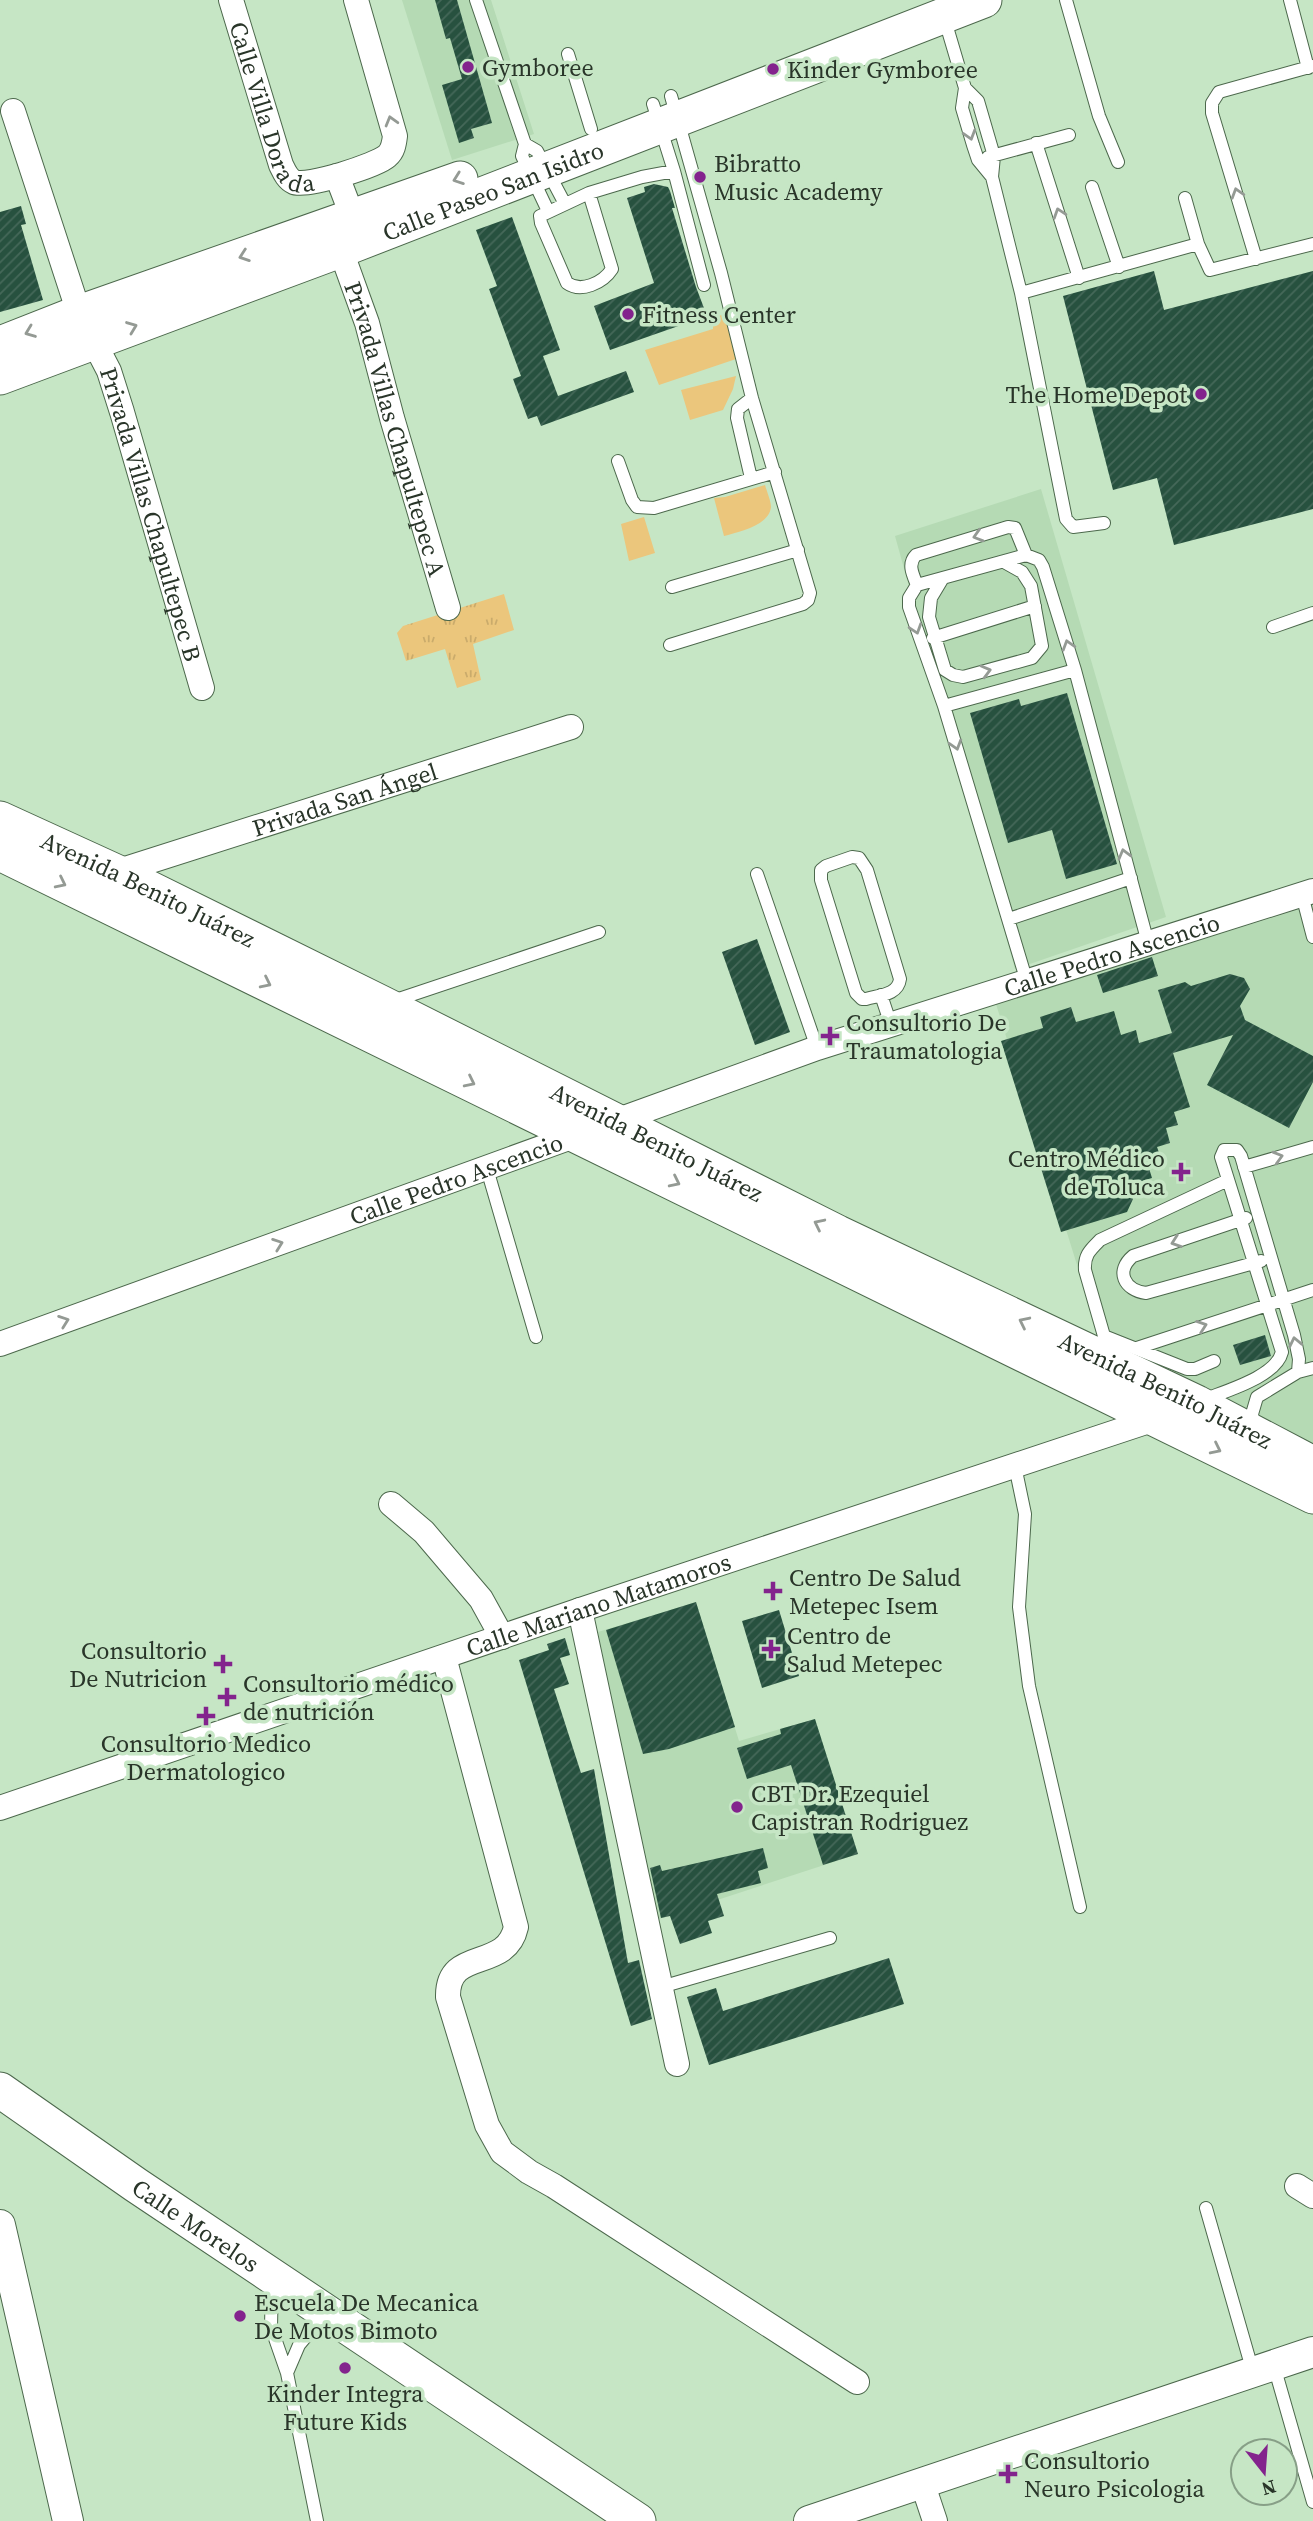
<svg xmlns="http://www.w3.org/2000/svg" width="1313" height="2521" font-family="'Source Serif 4',serif">
<defs>
<pattern id="park-tufts" width="24" height="20" patternUnits="userSpaceOnUse" patternTransform="scale(1.75)"><rect width="24" height="20" fill="#ebc67c"/><path d="M3 7l-1-3M5 7V3M7 7l1-3M15 17l-1-3M17 17v-4M19 17l1-3" fill="none" stroke="#caab6b"/></pattern>
<pattern id="building-hatch" width="6" height="6" patternUnits="userSpaceOnUse" patternTransform="scale(1.75)"><rect width="6" height="6" fill="#27513f"/><path d="M-1 1l2-2M0 6l6-6M5 7l2-2" fill="none" stroke="#456859"/></pattern>
</defs>
<rect width="100%" height="100%" fill="#c6e6c5"/>
<path fill="#b5dab4" d="M 402,0 L 491,0 L 534,134 L 452,160 Z
M 1041,489 L 1166,917 L 1015,969 L 895,536 Z
M 1313,905 L 1313,1445 L 1100,1339 L 996,1004 Z
M 696,1602 L 739,1741 L 815,1719 L 858,1854 L 656,1920 L 598,1632 Z"/>
<path fill="#ebc67c" d="M 727,314 L 739,358 L 659,385 L 645,350 L 713,329 L 713,317 Z
M 736,376 L 733,389 L 723,410 L 690,420 L 681,390 Z
M 765,485 C 767,492 771,501 771,507 C 769,526 738,532 724,536 L 714,498 L 725,497 Z
M 644,517 L 655,553 L 629,561 L 621,524 Z"/>
<path fill="url(#park-tufts)" d="M 504,594 L 514,630 L 473,644 L 481,680 L 457,688 L 445,649 L 406,661 L 397,633 L 403,626 Z"/>
<path fill="url(#building-hatch)" d="M 435,0 L 457,0 L 492,123 L 471,129 L 474,138 L 459,143 L 442,85 L 462,79 L 450,38 L 446,39 Z
M 654,184 L 668,187 L 670,191 L 675,208 L 672,208 L 696,287 L 707,316 L 610,350 L 594,306 L 654,283 L 627,198 L 645,192 L 644,187 Z
M 21,206 L 26,224 L 21,225 L 43,300 L 0,312 L 0,212 Z
M 512,217 L 560,350 L 543,356 L 558,396 L 626,371 L 634,392 L 541,426 L 537,416 L 528,419 L 513,379 L 521,376 L 489,289 L 497,286 L 476,230 Z
M 1154,271 L 1164,310 L 1313,271 L 1313,509 L 1174,545 L 1157,478 L 1113,490 L 1063,296 Z
M 1067,693 L 1117,864 L 1066,879 L 1052,830 L 1008,843 L 970,713 L 1019,699 L 1021,706 Z
M 757,939 L 790,1032 L 755,1045 L 722,952 Z
M 1152,957 L 1158,976 L 1103,993 L 1097,975 Z
M 1230,974 L 1244,978 L 1250,989 L 1240,1006 L 1245,1020 L 1313,1056 L 1313,1082 L 1289,1128 L 1207,1085 L 1233,1035 L 1173,1053 L 1190,1107 L 1174,1112 L 1178,1125 L 1166,1128 L 1170,1143 L 1157,1147 L 1162,1161 L 1148,1165 L 1152,1178 L 1128,1185 L 1133,1199 L 1127,1212 L 1061,1232 L 1001,1041 L 1043,1028 L 1040,1017 L 1071,1007 L 1076,1022 L 1114,1011 L 1121,1035 L 1136,1030 L 1139,1043 L 1172,1033 L 1158,990 L 1185,982 L 1191,986 Z
M 1265,1335 L 1271,1356 L 1240,1365 L 1233,1345 Z
M 696,1602 L 735,1727 L 669,1749 L 643,1754 L 606,1630 Z
M 779,1610 L 799,1676 L 762,1688 L 742,1621 Z
M 565,1638 L 570,1655 L 560,1658 L 569,1684 L 554,1689 L 581,1773 L 594,1769 L 628,1963 L 639,1960 L 652,2019 L 631,2026 L 519,1660 L 549,1650 L 547,1644 Z
M 815,1719 L 858,1854 L 823,1865 L 791,1765 L 747,1779 L 737,1748 L 781,1734 L 780,1729 Z
M 763,1848 L 768,1868 L 758,1871 L 761,1883 L 717,1894 L 724,1916 L 708,1921 L 712,1933 L 680,1944 L 670,1916 L 661,1918 L 650,1868 L 660,1865 L 662,1871 Z
M 889,1958 L 904,2004 L 709,2065 L 687,1997 L 716,1988 L 723,2011 Z"/>
<g fill="none" stroke-linecap="round" stroke-linejoin="round">
<g stroke="#4c684c" stroke-width="14">
<path id="service" d="M 476,0 L 525,144 L 522,156 L 548,211
M 1066,0 L 1099,116 L 1118,162
M 1290,0 L 1308,68
M 944,17 L 965,88 L 962,108 L 973,145 L 978,160 L 992,177
M 568,54 L 591,129
M 965,88 L 978,101 L 994,156 L 992,177 L 1021,293 L 1066,519 L 1073,527 L 1104,523
M 653,104 L 674,171
M 1036,143 L 1079,278
M 525,144 L 537,151 L 565,204
M 988,157 L 1069,135
M 1092,187 L 1119,267
M 589,193 L 612,269 C 603,283 581,293 567,283 L 541,223 L 540,216 Z
M 589,193 L 642,177 L 674,171 L 704,285
M 1185,198 L 1198,244 L 1210,270 L 1313,244
M 1256,259 L 1212,113 L 1212,103 L 1219,92 L 1313,66
M 1021,293 L 1198,244
M 618,461 L 632,500 L 637,507 L 654,508 L 775,472
M 751,478 L 737,418 L 738,409 L 752,398
M 943,578 L 931,598 L 929,617 L 945,670 L 953,675 L 963,677 L 1032,658 L 1042,646 L 1031,586 L 1022,572 L 1004,562
M 917,585 C 913,575 907,564 916,555 L 1008,527 L 1015,528 L 1026,555
M 672,587 L 798,550
M 1273,627 L 1313,613
M 933,638 L 1035,606
M 670,645 L 803,604 L 808,600 L 810,593 L 752,398 L 721,273 L 671,96
M 944,706 L 909,607 L 909,598 L 917,585 L 1026,555 L 1039,560 L 1043,567 L 1075,670
M 852,857 L 859,858 L 867,870 L 900,979 C 898,995 880,995 866,999 L 862,999 L 856,993 L 821,880 L 821,870 L 826,866 Z
M 757,874 L 817,1048
M 1302,895 L 1313,937
M 1009,919 L 1131,878
M 1027,982 L 944,706 L 1075,670 L 1148,943
M 881,995 L 891,1025
M 393,1001 L 599,932
M 1244,1167 L 1313,1147
M 487,1169 L 536,1337
M 1246,1218 L 1133,1256 C 1115,1271 1124,1290 1146,1293 L 1261,1261
M 1104,1336 L 1187,1369 L 1195,1369 L 1214,1361
M 1137,1348 L 1313,1290
M 1099,1354 L 1104,1336 L 1085,1270 C 1084,1255 1090,1250 1100,1240 L 1228,1180
M 1298,1372 L 1313,1368
M 1203,1400 C 1225,1391 1276,1377 1282,1352 L 1221,1157 L 1224,1150 L 1237,1150 L 1241,1156 L 1294,1335 L 1299,1359 L 1298,1372 L 1257,1397 L 1252,1414 L 1254,1427
M 1015,1466 L 1025,1514 L 1019,1607 L 1029,1686 L 1080,1907
M 661,1987 L 830,1938
M 1206,2208 L 1253,2372
M 272,2280 L 271,2327 L 287,2373 L 317,2521
M 1274,2366 L 1313,2502
M 287,2373 L 299,2345 L 326,2313"/>
</g>
<g stroke="#4c684c" stroke-width="26">
<g id="minor">
<path id="s1" d="M 231,0 L 281,165 C 284,171 287,179 294,182 C 306,188 377,165 387,156 C 393,151 394,144 395,136 L 356,0"/>
<path id="s2" d="M 13,111 L 79,313 L 109,371 L 122,412 L 202,688"/>
<path d="M 337,176 L 358,231"/>
<path id="s3" d="M 336,237 L 367,323 L 392,418 L 448,608"/>
<path id="s4" d="M 116,872 L 571,727"/>
<path id="s5" d="M 0,1344 L 817,1048 L 1313,891"/>
<path d="M 391,1504 L 424,1532 L 481,1599 L 502,1637"/>
<path d="M 580,1610 L 677,2064"/>
<path d="M 444,1657 L 516,1927 C 506,1973 447,1946 448,1997 L 487,2125 L 502,2152 L 529,2172 L 554,2186 L 857,2382"/>
<path id="s6" d="M 0,1808 L 580,1610 L 1164,1416"/>
<path d="M 1297,2186 L 1313,2196"/>
<path d="M 922,2482 L 935,2521"/>
</g>
</g>
<g stroke="#4c684c" stroke-width="32">
<path id="tertiary" d="M 0,2225 L 68,2521
M 809,2521 L 1313,2352"/>
</g>
<g stroke="#4c684c" stroke-width="37">
<g id="secondary">
<path d="M 0,344 L 79,313 L 460,179"/>
<path id="s7" d="M 0,377 L 340,250 L 984,0"/>
<path id="s8" d="M 0,819 L 116,872 L 383,1004 L 838,1233 L 1197,1403 L 1313,1464"/>
<path d="M 0,853 L 1313,1496"/>
<path id="s9" d="M 0,2090 L 136,2185 L 638,2521"/>
</g>
</g>
<use href="#service" stroke="#fff" stroke-width="12"/>
<use href="#minor" stroke="#fff" stroke-width="24"/>
<use href="#tertiary" stroke="#fff" stroke-width="30"/>
<use href="#secondary" stroke="#fff" stroke-width="35"/>
</g>
<defs><path id="oneway-chevron" d="M-2-3.5L2.5 0L-2 3.5" fill="none" stroke-width="1.6" stroke-linecap="round" stroke-linejoin="round" transform="scale(1.75)"/></defs>
<g stroke="#949a94">
<use href="#oneway-chevron" transform="translate(391 121) rotate(-106)"/>
<use href="#oneway-chevron" transform="translate(970 135) rotate(73)"/>
<use href="#oneway-chevron" transform="translate(458 179) rotate(160)"/>
<use href="#oneway-chevron" transform="translate(1237 193) rotate(-107)"/>
<use href="#oneway-chevron" transform="translate(1059 213) rotate(-108)"/>
<use href="#oneway-chevron" transform="translate(244 256) rotate(161)"/>
<use href="#oneway-chevron" transform="translate(132 327) rotate(-21)"/>
<use href="#oneway-chevron" transform="translate(30 332) rotate(159)"/>
<use href="#oneway-chevron" transform="translate(978 536) rotate(163)"/>
<use href="#oneway-chevron" transform="translate(916 629) rotate(72)"/>
<use href="#oneway-chevron" transform="translate(1068 645) rotate(-107)"/>
<use href="#oneway-chevron" transform="translate(986 671) rotate(-15)"/>
<use href="#oneway-chevron" transform="translate(956 745) rotate(73)"/>
<use href="#oneway-chevron" transform="translate(1124 854) rotate(-105)"/>
<use href="#oneway-chevron" transform="translate(61 883) rotate(26)"/>
<use href="#oneway-chevron" transform="translate(266 983) rotate(26)"/>
<use href="#oneway-chevron" transform="translate(470 1082) rotate(26)"/>
<use href="#oneway-chevron" transform="translate(1278 1157) rotate(-16)"/>
<use href="#oneway-chevron" transform="translate(675 1182) rotate(26)"/>
<use href="#oneway-chevron" transform="translate(819 1224) rotate(-154)"/>
<use href="#oneway-chevron" transform="translate(1176 1242) rotate(161)"/>
<use href="#oneway-chevron" transform="translate(278 1244) rotate(-20)"/>
<use href="#oneway-chevron" transform="translate(64 1321) rotate(-20)"/>
<use href="#oneway-chevron" transform="translate(1024 1322) rotate(-154)"/>
<use href="#oneway-chevron" transform="translate(1202 1326) rotate(-19)"/>
<use href="#oneway-chevron" transform="translate(1295 1342) rotate(-102)"/>
<use href="#oneway-chevron" transform="translate(1216 1449) rotate(26)"/>
</g>
<g fill="#83238d" stroke="#c6e6c5" stroke-width="2.5">
<circle cx="468" cy="67" r="7"/>
<circle cx="773" cy="69" r="7"/>
<circle cx="700" cy="177" r="7"/>
<circle cx="628" cy="314" r="7"/>
<circle cx="1201" cy="394" r="7"/>
<path d="M826.5 1025.5h7v7h7v7h-7v7h-7v-7h-7v-7h7z"/>
<path d="M1177.5 1161.5h7v7h7v7h-7v7h-7v-7h-7v-7h7z"/>
<path d="M769.5 1580.5h7v7h7v7h-7v7h-7v-7h-7v-7h7z"/>
<path d="M767.5 1638.5h7v7h7v7h-7v7h-7v-7h-7v-7h7z"/>
<path d="M219.5 1653.5h7v7h7v7h-7v7h-7v-7h-7v-7h7z"/>
<path d="M223.5 1686.5h7v7h7v7h-7v7h-7v-7h-7v-7h7z"/>
<path d="M202.5 1705.5h7v7h7v7h-7v7h-7v-7h-7v-7h7z"/>
<circle cx="737" cy="1807" r="7"/>
<circle cx="240" cy="2316" r="7"/>
<circle cx="345" cy="2368" r="7"/>
<path d="M1004.5 2463.5h7v7h7v7h-7v7h-7v-7h-7v-7h7z"/>
</g>
<g text-anchor="middle" dominant-baseline="central" stroke-width="7" stroke-linejoin="round" paint-order="stroke">
<g font-size="24" fill="#293529" stroke="#c6e6c5" text-anchor="start">
<text x="482" y="67">Gymboree</text>
<text x="787" y="69">Kinder Gymboree</text>
<text x="714" y="163">Bibratto<tspan x="714" dy="28">Music Academy</tspan></text>
<text x="642" y="314">Fitness Center</text>
<text x="1187" y="394" text-anchor="end">The Home Depot</text>
<text x="846" y="1022">Consultorio De<tspan x="846" dy="28">Traumatologia</tspan></text>
<text x="1165" y="1158" text-anchor="end">Centro Médico<tspan x="1165" dy="28">de Toluca</tspan></text>
<text x="789" y="1577">Centro De Salud<tspan x="789" dy="28">Metepec Isem</tspan></text>
<text x="787" y="1635">Centro de<tspan x="787" dy="28">Salud Metepec</tspan></text>
<text x="207" y="1650" text-anchor="end">Consultorio<tspan x="207" dy="28">De Nutricion</tspan></text>
<text x="243" y="1683">Consultorio médico<tspan x="243" dy="28">de nutrición</tspan></text>
<text x="206" y="1743" text-anchor="middle">Consultorio Medico<tspan x="206" dy="28">Dermatologico</tspan></text>
<text x="751" y="1793">CBT Dr. Ezequiel<tspan x="751" dy="28">Capistran Rodriguez</tspan></text>
<text x="254" y="2302">Escuela De Mecanica<tspan x="254" dy="28">De Motos Bimoto</tspan></text>
<text x="345" y="2393" text-anchor="middle">Kinder Integra<tspan x="345" dy="28">Future Kids</tspan></text>
<text x="1024" y="2460">Consultorio<tspan x="1024" dy="28">Neuro Psicologia</tspan></text>
</g>
<g font-size="24" fill="#293529" stroke="#c6e6c5">
<text stroke="none"><textPath href="#s1" startOffset="119">Calle Villa Dorada</textPath></text>
<text stroke="none"><textPath href="#s7" startOffset="527">Calle Paseo San Isidro</textPath></text>
<text stroke="none"><textPath href="#s3" startOffset="201">Privada Villas Chapultepec A</textPath></text>
<text stroke="none"><textPath href="#s2" startOffset="427">Privada Villas Chapultepec B</textPath></text>
<text stroke="none"><textPath href="#s4" startOffset="240">Privada San Ángel</textPath></text>
<text stroke="none"><textPath href="#s8" startOffset="164">Avenida Benito Juárez</textPath></text>
<text stroke="none"><textPath href="#s5" startOffset="1178">Calle Pedro Ascencio</textPath></text>
<text stroke="none"><textPath href="#s8" startOffset="732">Avenida Benito Juárez</textPath></text>
<text stroke="none"><textPath href="#s5" startOffset="485">Calle Pedro Ascencio</textPath></text>
<text stroke="none"><textPath href="#s8" startOffset="1298">Avenida Benito Juárez</textPath></text>
<text stroke="none"><textPath href="#s6" startOffset="632">Calle Mariano Matamoros</textPath></text>
<text stroke="none"><textPath href="#s9" startOffset="238">Calle Morelos</textPath></text>
</g>
</g>
<g transform="translate(1264 2472) rotate(163)"><circle r="33" fill="#c6e6c5" stroke="#879f87" stroke-width="2"/>
<path d="M0-5L12 26L0 18L-12 26Z" fill="#83238d"/>
<text y="-10" font-size="19" font-weight="bold" text-anchor="middle" fill="#293529">N</text>
</g>
</svg>
